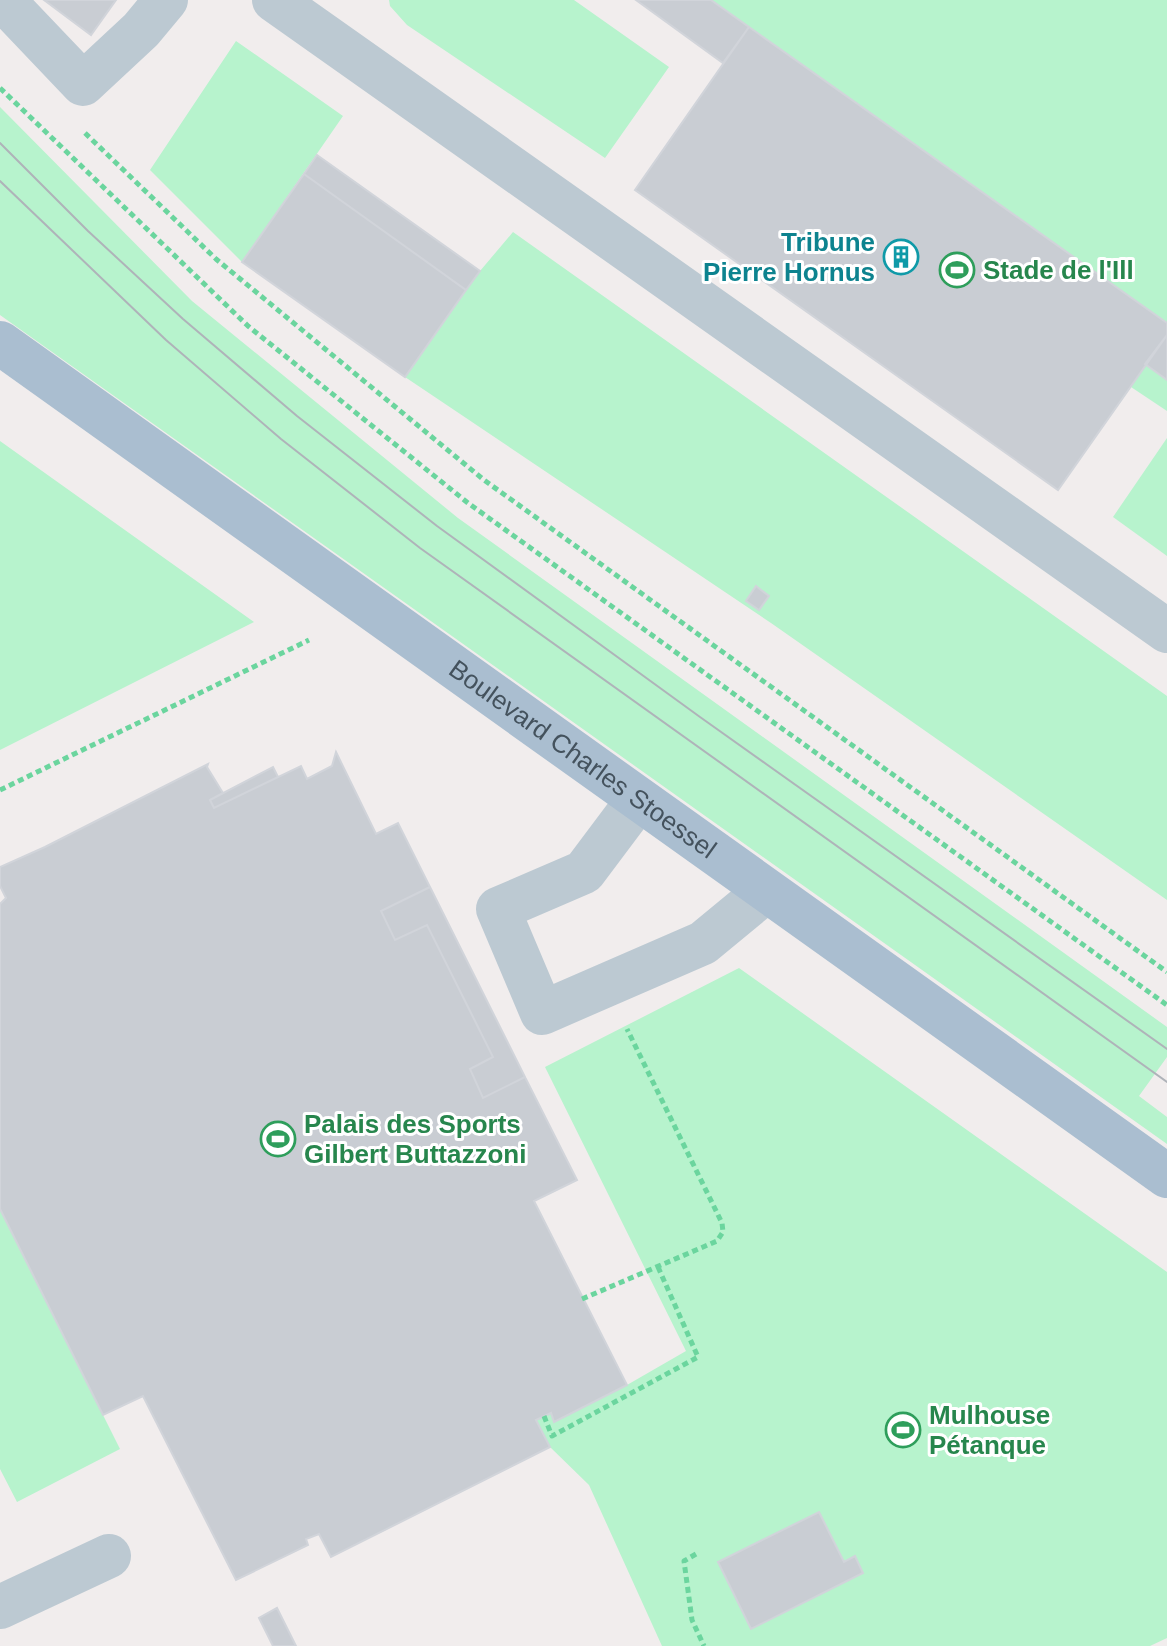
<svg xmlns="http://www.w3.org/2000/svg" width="1167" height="1646" font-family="Helvetica,sans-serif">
<rect width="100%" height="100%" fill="#f1eded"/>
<path fill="#b7f3cd" d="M 389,0 L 574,0 L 669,67 L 605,158 L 407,25 L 390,6 Z
M 711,0 L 1167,0 L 1167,411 L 1131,387 L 1058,490 L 635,190 L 748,28 Z
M 236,41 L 343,116 L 242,262 L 150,170 Z
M 0,107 L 192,301 L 458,518 L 1167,1027 L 1167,1057 L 1139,1096 L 1167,1117 L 1167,1144 L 0,315 Z
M 513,232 L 1167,696 L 1167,900 L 771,623 L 405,377 L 480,271 Z
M 1167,438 L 1167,556 L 1113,517 Z
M 0,441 L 254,622 L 0,750 Z
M 739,968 L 1167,1272 L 1167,1638 L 1150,1646 L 662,1646 L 589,1485 L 550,1447 L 536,1420 L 551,1413 L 554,1420 L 627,1385 L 686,1351 L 545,1067 Z
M 0,1209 L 120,1449 L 17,1502 L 0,1469 Z"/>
<path fill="#c9cdd3" stroke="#d1d4da" stroke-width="2" d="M 44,0 L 116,0 L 91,35 Z
M 636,0 L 711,0 L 749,27 L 723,63 Z
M 749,27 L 1167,323 L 1167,335 L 1058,490 L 635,190 Z
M 317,155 L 480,271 L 466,290 L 304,174 Z
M 304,174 L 466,290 L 405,377 L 242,262 Z
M 1167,335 L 1167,380 L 1145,364 Z
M 756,586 L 769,596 L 759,610 L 746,601 Z
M 336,752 L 376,834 L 398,823 L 430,887 L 381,911 L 395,940 L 427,925 L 493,1057 L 470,1069 L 483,1098 L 525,1077 L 577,1180 L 534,1201 L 627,1385 L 554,1422 L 551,1413 L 536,1420 L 550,1447 L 331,1557 L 319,1534 L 306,1539 L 308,1545 L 236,1580 L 143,1396 L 103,1415 L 0,1209 L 0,904 L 6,898 L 0,886 L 0,867 L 45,847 L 208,764 L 207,767 L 223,793 L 210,800 L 214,808 L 301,766 L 307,779 L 332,766 Z
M 273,767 L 278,777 L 214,808 L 210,800 Z
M 430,887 L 525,1077 L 483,1098 L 470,1069 L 493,1057 L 427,925 L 395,940 L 381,911 Z
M 819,1512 L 844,1562 L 855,1556 L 863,1573 L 751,1629 L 718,1562 Z
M 277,1608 L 296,1646 L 273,1646 L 259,1618 Z"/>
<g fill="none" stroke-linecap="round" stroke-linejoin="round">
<path stroke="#6bd59e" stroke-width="5" stroke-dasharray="6 4" stroke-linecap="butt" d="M 0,88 L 248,326 L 468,503 L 1167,1005
M 85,133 L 216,259 L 484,480 L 1167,972
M 0,790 L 309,640
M 582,1299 L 717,1241 L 723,1232 L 722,1223 L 627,1029
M 544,1416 L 552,1436 L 698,1357 L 658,1267
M 696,1554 L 684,1561 L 692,1620 L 704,1646"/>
<path stroke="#bcc9d2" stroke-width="44" d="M 3,0 L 83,84 L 141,30 L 166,0
M 274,0 L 1167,631
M 638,800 L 584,872 L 498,909 L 542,1013 L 703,943 L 766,891
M 0,1607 L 109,1556"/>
<path stroke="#aabed0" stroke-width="44" id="s1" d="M 0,343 L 1167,1176"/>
<path stroke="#afb3b9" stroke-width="2" d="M 0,143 L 88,231 L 183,319 L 297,416 L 437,526 L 700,717 L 1167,1049
M 0,181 L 166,340 L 281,439 L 420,548 L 1167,1082"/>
</g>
<defs>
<g id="building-ring" transform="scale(1.8)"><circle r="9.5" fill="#fff" stroke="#0f9aa8" stroke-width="1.5"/><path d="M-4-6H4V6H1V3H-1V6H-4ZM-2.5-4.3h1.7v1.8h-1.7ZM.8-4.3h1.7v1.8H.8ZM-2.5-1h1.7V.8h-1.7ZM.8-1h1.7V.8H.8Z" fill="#0f9aa8"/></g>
<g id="stadium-ring" transform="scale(1.8)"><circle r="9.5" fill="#fff" stroke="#2e9e5b" stroke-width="1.5"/><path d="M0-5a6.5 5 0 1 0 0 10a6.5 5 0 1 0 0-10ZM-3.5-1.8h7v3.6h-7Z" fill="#2e9e5b"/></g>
</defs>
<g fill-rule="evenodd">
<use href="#building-ring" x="901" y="257"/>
<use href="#stadium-ring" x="957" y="270"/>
<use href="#stadium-ring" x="278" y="1139"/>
<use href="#stadium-ring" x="903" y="1430"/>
</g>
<g text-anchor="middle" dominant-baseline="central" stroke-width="6" stroke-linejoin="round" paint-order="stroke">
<g font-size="26" font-weight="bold" fill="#0d838f" stroke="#fff" text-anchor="end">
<text x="875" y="242">Tribune<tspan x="875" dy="30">Pierre Hornus</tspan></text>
</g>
<g font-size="26" font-weight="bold" fill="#27864d" stroke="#fff" text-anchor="start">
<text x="983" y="270">Stade de l'Ill</text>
<text x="304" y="1124">Palais des Sports<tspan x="304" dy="30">Gilbert Buttazzoni</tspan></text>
<text x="929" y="1415">Mulhouse<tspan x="929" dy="30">Pétanque</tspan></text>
</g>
<g font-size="26" fill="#44525d" stroke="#fff">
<text stroke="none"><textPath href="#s1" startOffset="716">Boulevard Charles Stoessel</textPath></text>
</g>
</g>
</svg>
